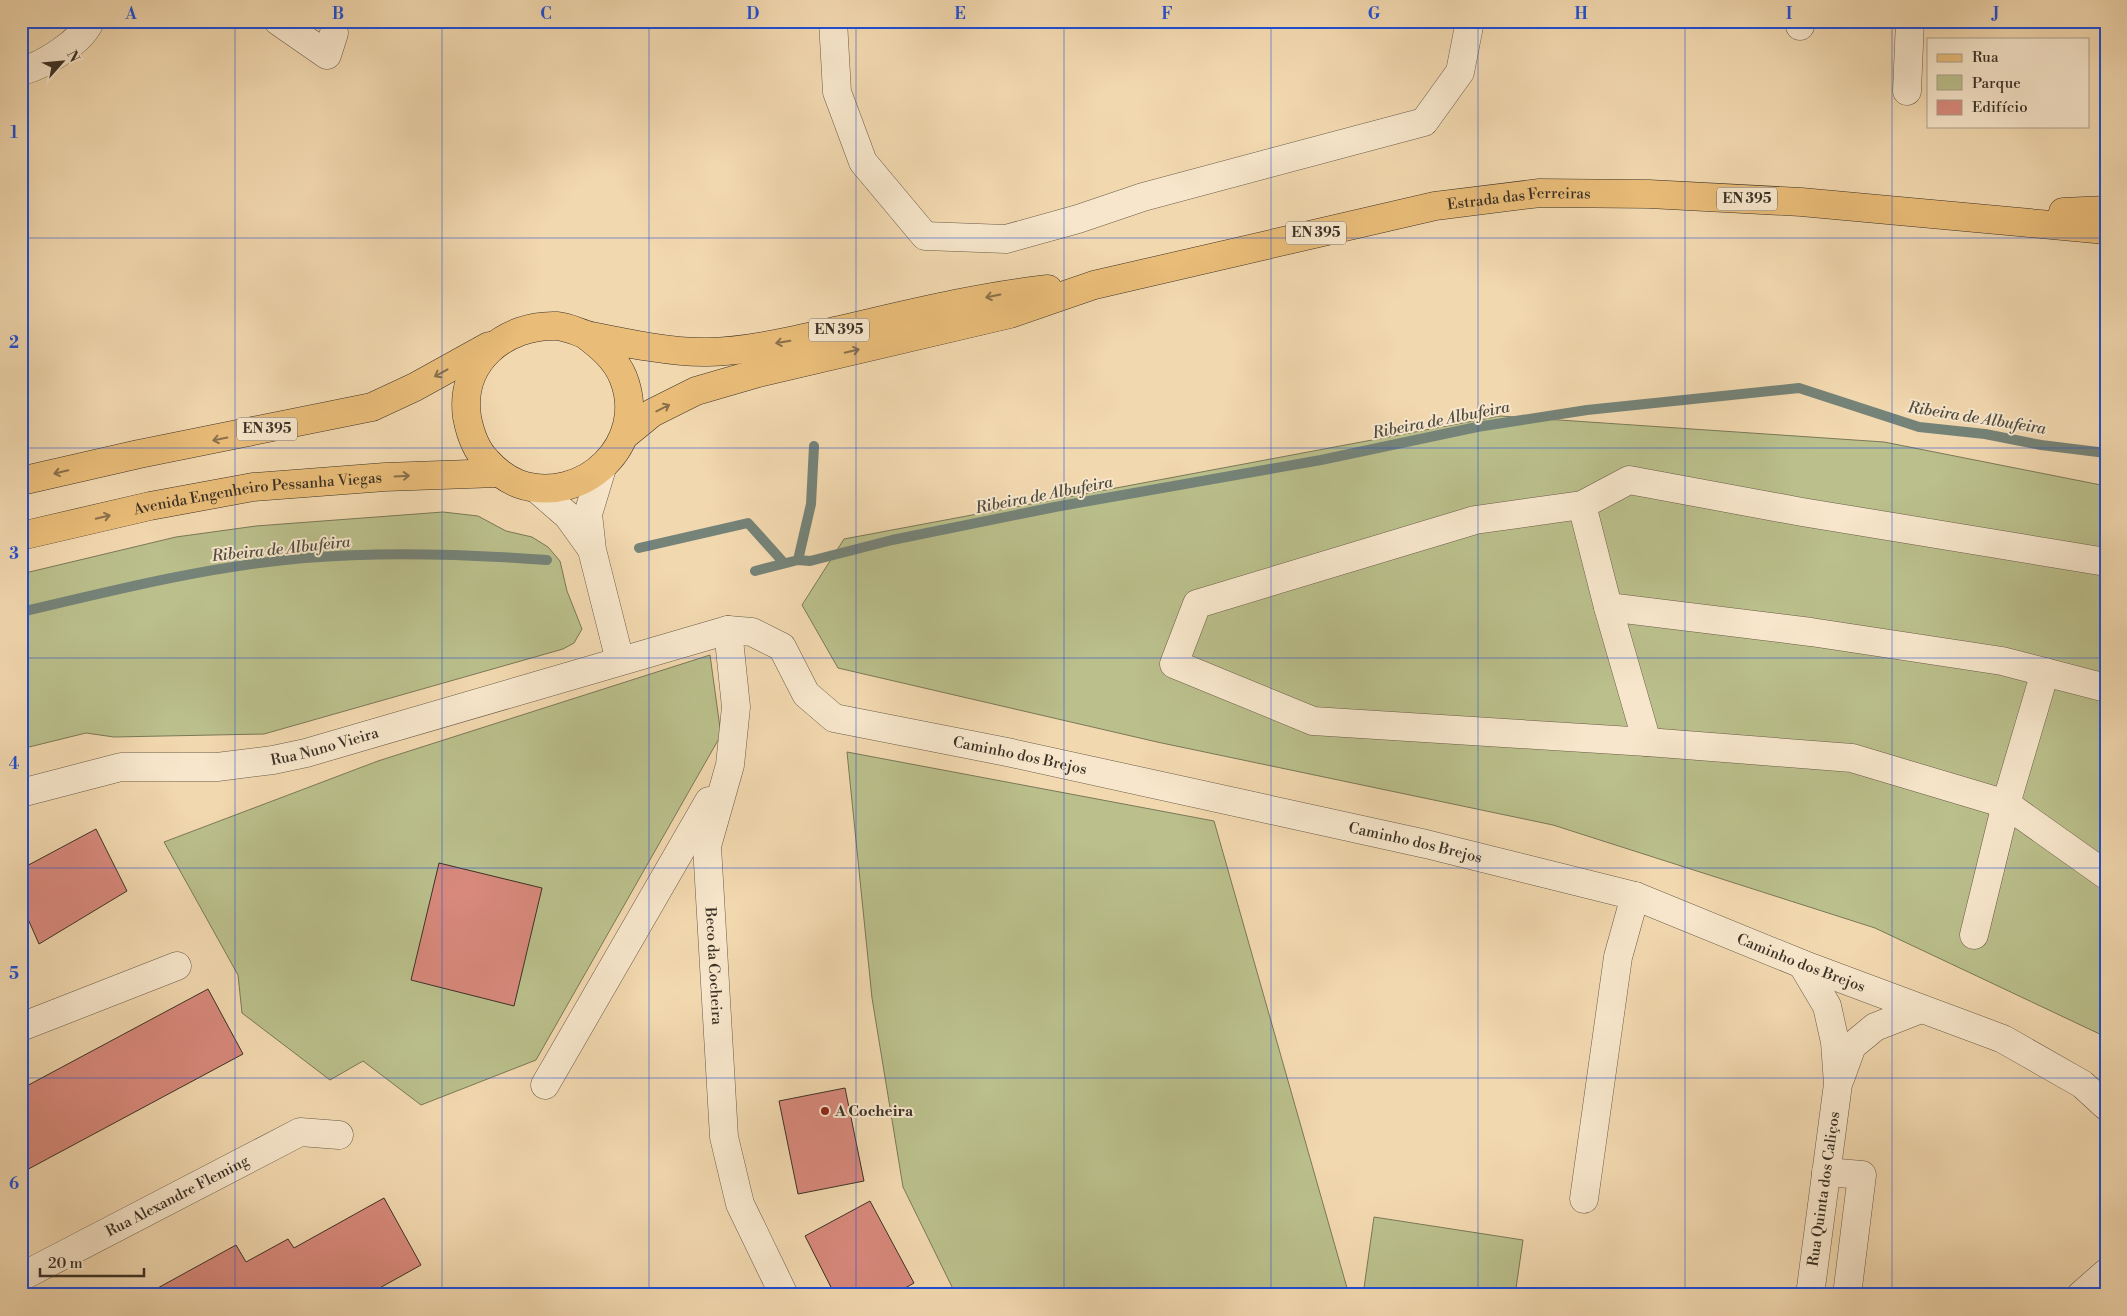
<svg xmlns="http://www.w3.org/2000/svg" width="2127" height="1316" font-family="'Libre Bodoni',serif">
<rect width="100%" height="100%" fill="#f2d8af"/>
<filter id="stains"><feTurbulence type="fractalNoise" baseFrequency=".004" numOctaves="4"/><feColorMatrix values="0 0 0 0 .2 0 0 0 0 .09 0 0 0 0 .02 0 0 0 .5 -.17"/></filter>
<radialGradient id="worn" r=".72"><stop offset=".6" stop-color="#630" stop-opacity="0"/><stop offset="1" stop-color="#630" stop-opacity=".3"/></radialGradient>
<path fill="#babf8b" stroke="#7a7858" d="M 1500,416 L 1884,442 L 2106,486 L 2106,1037 L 1875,928 L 1553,825 L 1157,742 L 838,668 L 802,605 L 844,539 Z
M 443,512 L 478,516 L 506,531 L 532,537 L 548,547 L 560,561 L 567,591 L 582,629 L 574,643 L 563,649 L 264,734 L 114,737 L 86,733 L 21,749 L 21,574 L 176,537 L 256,526 Z
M 710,655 L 721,735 L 536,1060 L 421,1105 L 363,1061 L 330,1080 L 242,1013 L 238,975 L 164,842 L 378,761 Z
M 847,752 L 1214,821 L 1349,1295 L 956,1295 L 903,1187 L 872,998 Z
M 1374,1217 L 1523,1240 L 1515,1295 L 1363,1295 Z"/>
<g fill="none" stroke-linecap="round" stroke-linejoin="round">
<path stroke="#758378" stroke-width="10" d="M 639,548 L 748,523 L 784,563
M 798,560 L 811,504 L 814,446
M 755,571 L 798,560 L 810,561 L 892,540 L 1055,507 L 1321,460 L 1477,427 L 1587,410 L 1799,388 L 1919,427 L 1985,434 L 2041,445 L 2106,453
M 21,612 C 114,590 209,566 305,558 C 386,551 466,554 547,560"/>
</g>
<path fill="#d8897c" stroke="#3b3126" d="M 96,829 L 127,891 L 39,944 L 28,919 L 21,923 L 21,869 Z
M 439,863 L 542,888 L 514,1006 L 411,980 Z
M 208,989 L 243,1054 L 21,1173 L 21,1089 Z
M 845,1088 L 864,1181 L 798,1194 L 779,1101 Z
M 384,1198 L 421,1265 L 367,1295 L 145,1295 L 236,1245 L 246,1262 L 288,1239 L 294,1248 Z
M 870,1201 L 914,1283 L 893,1295 L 835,1295 L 805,1236 Z"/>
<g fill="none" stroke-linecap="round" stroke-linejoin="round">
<g stroke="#695b48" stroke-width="29">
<g id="minor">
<path d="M 278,21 L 327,55 L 334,33"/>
<path d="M 833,21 L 837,92 L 863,162 L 925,236 L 1006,239 L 1078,219 L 1143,197 L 1424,122 L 1460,72 L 1470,21"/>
<path d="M 1800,21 L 1800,26"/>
<path d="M 21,71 C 41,67 84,40 90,21"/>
<path d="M 1907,91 L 1910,21"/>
<path d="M 602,468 L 588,514 L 592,550 L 620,661"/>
<path d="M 537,489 L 568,516 L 591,548"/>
<path d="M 1582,505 L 1608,607 L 1811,632 L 2002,661 L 2106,688"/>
<path d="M 2106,562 L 1802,512 L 1629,480 L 1582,505 L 1475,520 L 1197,604 L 1174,664 L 1313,721 L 1647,742 L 1852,758 L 2006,804 L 2106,875"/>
<path d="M 1608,607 L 1647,742"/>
<path id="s1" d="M 728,630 L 736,707 L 730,765 L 707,846 L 724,1137 L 740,1204 L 784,1295"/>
<path id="s2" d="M 21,793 L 121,767 L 217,767 L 273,760 L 306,753 L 728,630 L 752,632 L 782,647 L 806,694 L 834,718 L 1007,752 L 1426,844 L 1635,896 L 1802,964 L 2003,1039 L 2082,1084 L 2106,1106"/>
<path d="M 1974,935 L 2006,804 L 2045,672"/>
<path d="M 1802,964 L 1827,1006 L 1835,1042 L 1838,1084 L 1810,1295"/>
<path d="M 21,1027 L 177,966"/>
<path d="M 1840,1079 L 1852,1046 L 1875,1027 L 1921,1009"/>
<path d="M 545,1085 L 709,801"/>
<path d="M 1826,1172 L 1862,1175 L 1847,1295"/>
<path d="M 1584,1199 L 1618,957 L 1635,896"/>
<path id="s3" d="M 21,1277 L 300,1132 L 339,1135"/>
<path d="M 2081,1295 L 2106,1273"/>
</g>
</g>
<g stroke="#3b3126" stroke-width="29">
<g id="major">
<path d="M 2063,212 L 2106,210"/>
<path d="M 584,334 C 600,346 615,358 623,377 C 650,443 583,506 519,484 C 506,479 496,471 487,461 C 475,449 470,433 467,417 C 459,361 506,324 557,326 C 569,327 579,333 591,336 C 625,343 674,353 708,352 C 750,351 794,340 835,331 C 905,315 975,297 1048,289"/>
<path id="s4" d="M 624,436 L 652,413 L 696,391 L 758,373 L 1010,314 L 1094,285 L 1435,206 L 1540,193 L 1649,194 L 1801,202 L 2106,230"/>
<path d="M 21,481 L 139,454 L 372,407 L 415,387 L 489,346"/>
<path id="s5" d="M 21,536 L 150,506 L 253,487 L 385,477 L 498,473"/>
</g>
</g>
<use href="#minor" stroke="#f7e6cb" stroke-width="28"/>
<use href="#major" stroke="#e9bc78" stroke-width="28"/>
</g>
<defs><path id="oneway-shaft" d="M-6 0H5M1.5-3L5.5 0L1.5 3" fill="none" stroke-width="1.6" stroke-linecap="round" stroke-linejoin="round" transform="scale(1.25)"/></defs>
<g stroke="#89704b">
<use href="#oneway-shaft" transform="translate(993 296) rotate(169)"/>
<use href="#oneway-shaft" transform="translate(783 342) rotate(170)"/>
<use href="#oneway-shaft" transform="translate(852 351) rotate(-13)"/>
<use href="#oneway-shaft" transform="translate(441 373) rotate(151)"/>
<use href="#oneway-shaft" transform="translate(663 408) rotate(-27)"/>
<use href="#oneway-shaft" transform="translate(220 439) rotate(169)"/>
<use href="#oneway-shaft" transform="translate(61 472) rotate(167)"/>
<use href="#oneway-shaft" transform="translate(402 476) rotate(-3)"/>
<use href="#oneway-shaft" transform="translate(103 517) rotate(-13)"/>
</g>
<path fill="none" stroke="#1d4ed8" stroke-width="1" stroke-opacity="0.55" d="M 235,21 L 235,1295M 442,21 L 442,1295M 649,21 L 649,1295M 856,21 L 856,1295M 1064,21 L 1064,1295M 1271,21 L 1271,1295M 1478,21 L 1478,1295M 1685,21 L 1685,1295M 1892,21 L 1892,1295M 21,238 L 2106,238M 21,448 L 2106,448M 21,658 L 2106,658M 21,868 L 2106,868M 21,1078 L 2106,1078"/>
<circle fill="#8f2418" stroke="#f7e6cb" stroke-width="2" cx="825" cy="1111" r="5"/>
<g text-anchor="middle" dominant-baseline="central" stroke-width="4" stroke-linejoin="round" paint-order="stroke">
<g fill="#f7e6cb" stroke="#736758" stroke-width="1">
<rect x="1717" y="187.5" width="60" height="23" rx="4"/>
<rect x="1286" y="221.5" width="60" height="23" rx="4"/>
<rect x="809" y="318.5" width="60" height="23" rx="4"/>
<rect x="237" y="417.5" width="60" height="23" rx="4"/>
</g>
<g font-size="14" font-weight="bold" fill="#3b3126">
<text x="1747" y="199">EN 395</text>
<text x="1316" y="233">EN 395</text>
<text x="839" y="330">EN 395</text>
<text x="267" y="429">EN 395</text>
</g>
<g font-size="15" fill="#3b3126" stroke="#f7e6cb">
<text stroke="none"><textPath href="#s4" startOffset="932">Estrada das Ferreiras</textPath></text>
<text stroke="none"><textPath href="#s5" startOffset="241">Avenida Engenheiro Pessanha Viegas</textPath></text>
<text stroke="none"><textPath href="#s2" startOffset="309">Rua Nuno Vieira</textPath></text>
<text stroke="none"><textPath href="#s2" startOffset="1066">Caminho dos Brejos</textPath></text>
<text stroke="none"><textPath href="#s2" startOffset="1471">Caminho dos Brejos</textPath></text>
<text stroke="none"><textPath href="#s2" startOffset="1876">Caminho dos Brejos</textPath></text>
<text stroke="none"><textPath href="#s1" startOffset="340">Beco da Cocheira</textPath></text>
<text transform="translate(1824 1189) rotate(-82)">Rua Quinta dos Caliços</text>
<text stroke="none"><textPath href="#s3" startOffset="176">Rua Alexandre Fleming</textPath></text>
</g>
<g font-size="15" font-weight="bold" fill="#3b3126" stroke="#f7e6cb" text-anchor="start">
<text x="835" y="1111">A Cocheira</text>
</g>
<g font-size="16" font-style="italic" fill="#4e4c41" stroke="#f7e6cb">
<text transform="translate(1977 418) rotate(9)">Ribeira de Albufeira</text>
<text transform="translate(1441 420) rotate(-11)">Ribeira de Albufeira</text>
<text transform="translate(1044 495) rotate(-11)">Ribeira de Albufeira</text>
<text transform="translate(281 549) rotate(-6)">Ribeira de Albufeira</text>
</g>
</g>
<rect width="2127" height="1316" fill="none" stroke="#f2d8af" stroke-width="55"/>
<rect x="1927" y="38" width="162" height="90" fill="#f7e6cb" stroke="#ac9e89"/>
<rect x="1937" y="54" width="25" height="8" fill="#e9bc78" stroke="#ac9e89"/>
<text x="1972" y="62" font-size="15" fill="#3b3126">Rua</text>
<rect x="1937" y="75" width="25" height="15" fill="#babf8b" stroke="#ac9e89"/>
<text x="1972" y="88" font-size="15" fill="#3b3126">Parque</text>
<rect x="1937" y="100" width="25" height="15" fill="#d8897c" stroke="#ac9e89"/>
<text x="1972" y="112" font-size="15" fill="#3b3126">Edifício</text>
<g transform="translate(62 62) rotate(63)" stroke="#f7e6cb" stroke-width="4" paint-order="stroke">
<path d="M0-4L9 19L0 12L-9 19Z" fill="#3b3126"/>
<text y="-8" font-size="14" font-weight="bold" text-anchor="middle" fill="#3b3126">N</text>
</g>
<path d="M40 1268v8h104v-8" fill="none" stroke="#3b3126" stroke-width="2.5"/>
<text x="48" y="1268" font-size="15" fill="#3b3126" stroke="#f7e6cb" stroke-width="4" paint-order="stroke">20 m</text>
<rect x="28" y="28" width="2072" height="1260" fill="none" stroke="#1d4ed8" stroke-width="2"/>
<g font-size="16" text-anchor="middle" font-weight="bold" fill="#1d4ed8">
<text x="131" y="19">A</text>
<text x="338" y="19">B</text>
<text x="546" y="19">C</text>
<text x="753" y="19">D</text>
<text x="960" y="19">E</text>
<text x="1167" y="19">F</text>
<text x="1374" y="19">G</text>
<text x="1581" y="19">H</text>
<text x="1789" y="19">I</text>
<text x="1996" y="19">J</text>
<text x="14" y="138">1</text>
<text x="14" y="348">2</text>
<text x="14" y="559">3</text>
<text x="14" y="769">4</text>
<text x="14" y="979">5</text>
<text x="14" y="1189">6</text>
</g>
<rect width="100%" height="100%" filter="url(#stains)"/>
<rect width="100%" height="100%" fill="url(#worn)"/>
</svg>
